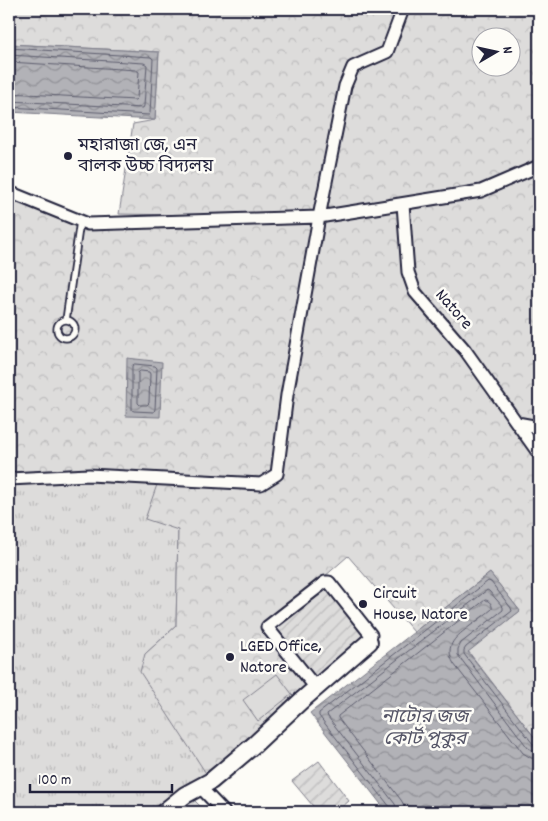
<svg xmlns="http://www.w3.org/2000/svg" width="548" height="821" font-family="Dekko,'Noto Sans Bengali',sans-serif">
<defs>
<pattern id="grass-tufts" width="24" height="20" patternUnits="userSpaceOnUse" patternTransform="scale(1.25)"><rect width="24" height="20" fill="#dddcdb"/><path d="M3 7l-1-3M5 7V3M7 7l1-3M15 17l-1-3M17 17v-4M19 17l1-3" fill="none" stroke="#bdbcbd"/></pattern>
<pattern id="forest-crowns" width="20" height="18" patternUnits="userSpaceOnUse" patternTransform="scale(1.25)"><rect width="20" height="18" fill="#dddcdb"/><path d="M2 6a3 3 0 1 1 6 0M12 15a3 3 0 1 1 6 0" fill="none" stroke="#bdbcbd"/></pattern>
<pattern id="park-dots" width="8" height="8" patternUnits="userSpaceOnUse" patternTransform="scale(1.25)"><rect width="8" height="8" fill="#dddcdb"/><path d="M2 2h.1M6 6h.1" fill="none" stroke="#bdbcbd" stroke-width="1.8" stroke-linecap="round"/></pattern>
<pattern id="garden-furrows" width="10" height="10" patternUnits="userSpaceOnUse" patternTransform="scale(1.25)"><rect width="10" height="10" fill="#dddcdb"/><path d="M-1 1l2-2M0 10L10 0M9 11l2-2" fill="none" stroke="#bdbcbd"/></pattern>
<pattern id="water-waves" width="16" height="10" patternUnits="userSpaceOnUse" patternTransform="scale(1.25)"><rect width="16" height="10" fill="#b2b2b7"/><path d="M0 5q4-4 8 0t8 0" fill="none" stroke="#909096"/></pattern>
</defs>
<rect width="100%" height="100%" fill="#fdfcf7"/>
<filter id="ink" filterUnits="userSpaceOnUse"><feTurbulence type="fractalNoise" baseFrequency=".02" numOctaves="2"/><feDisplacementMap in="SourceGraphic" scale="10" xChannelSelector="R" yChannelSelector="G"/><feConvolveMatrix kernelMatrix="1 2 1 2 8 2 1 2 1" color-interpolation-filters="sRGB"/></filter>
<g filter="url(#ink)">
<path fill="url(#grass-tufts)" stroke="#807f8b" d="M 9,479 L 159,479 L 178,530 L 176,626 L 145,654 L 211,781 L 167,812 L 9,812 Z"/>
<path fill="url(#forest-crowns)" stroke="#807f8b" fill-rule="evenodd" d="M 9,9 L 539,9 L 539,743 L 468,651 L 520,611 L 490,573 L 414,632 L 348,556 L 267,627 L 316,688 L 211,781 L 140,672 L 145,654 L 176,626 L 178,530 L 145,519 L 159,479 L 9,479 L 9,192 L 88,224 L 304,217 L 119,214 L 133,124 L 155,120 L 159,52 L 9,44 ZM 480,38 L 510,38 L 510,68 L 480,68 Z"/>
<path fill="url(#park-dots)" stroke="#807f8b" d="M 194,800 L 206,812 L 179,812 Z"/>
<path fill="url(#garden-furrows)" stroke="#807f8b" d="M 330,584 L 369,637 L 313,681 L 274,628 Z
M 319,761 L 349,801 L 336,812 L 318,812 L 292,781 Z"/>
<path fill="#dddcdb" stroke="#807f8b" d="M 277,674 L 292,694 L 258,721 L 243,700 Z"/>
<path fill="url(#water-waves)" stroke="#787885" d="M 9,44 L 159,52 L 155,120 L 9,112 Z
M 127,358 L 162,362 L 160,417 L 126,416 Z
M 490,573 L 520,611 L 468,652 L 539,743 L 539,812 L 387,812 L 310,713 Z"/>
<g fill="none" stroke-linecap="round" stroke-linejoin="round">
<path stroke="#5c5c6d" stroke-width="1" d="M 9,48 L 151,57 L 153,59 L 150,113 L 149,115 L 9,107
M 9,55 L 144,63 L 147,65 L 144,106 L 143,108 L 9,101
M 9,62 L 136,70 L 139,72 L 137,98 L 135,100 L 9,93
M 135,364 L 155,366 L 157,368 L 155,409 L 154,412 L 134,411 L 132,410 L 132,366 Z
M 141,371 L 149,372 L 150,374 L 149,403 L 147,405 L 140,405 L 138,403 L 138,373 Z
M 391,812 L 390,807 L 319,716 L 319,713 L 488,581 L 491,582 L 511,608 L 512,611 L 466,647 L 464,650 L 464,654 L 533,744 L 539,746
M 397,812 L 395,804 L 328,717 L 327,714 L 487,590 L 489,591 L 503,607 L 503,610 L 461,643 L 458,649 L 458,655 L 528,748 L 534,751 L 539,752
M 405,812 L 404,805 L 401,800 L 338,718 L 338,716 L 485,600 C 489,600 493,605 492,609 C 485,615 478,620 470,626 C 457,636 443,645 454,664 L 523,753 L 531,758 L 539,759"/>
<g stroke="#22223b" stroke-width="9">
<path id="lane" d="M 66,320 L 80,221
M57 329a9 9 0 1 1 18 0a9 9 0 1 1-18 0Z"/>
</g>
<g stroke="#22223b" stroke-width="15">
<path id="street" d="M 9,192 L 88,224 L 319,217 L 481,191 L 539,166
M 403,204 L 408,272 L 415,292 L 465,350 L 539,454
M 517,423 L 539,427
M 9,479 L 89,475 L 261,484 L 277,474 L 287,395 L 319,217 L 345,86 L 353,67 L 387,52 L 403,9
M 316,688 L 267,627 L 325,582 L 329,582 L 371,635 L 369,642
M 200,787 L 224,812"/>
</g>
<g stroke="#22223b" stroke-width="20">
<path id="secondary" d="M 164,812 L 185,795 L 211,781 L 255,744 L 301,701 L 369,642"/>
</g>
<use href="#lane" stroke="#fdfcf7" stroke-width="5.5"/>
<use href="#street" stroke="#fdfcf7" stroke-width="11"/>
<use href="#secondary" stroke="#fdfcf7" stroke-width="16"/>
</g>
</g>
<g fill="#22223b" stroke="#fdfcf7" stroke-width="2">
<circle cx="68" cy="156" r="5"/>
<circle cx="363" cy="604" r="5"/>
<circle cx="230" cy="657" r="5"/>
</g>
<g text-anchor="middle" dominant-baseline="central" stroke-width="5" stroke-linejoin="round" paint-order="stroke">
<g font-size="18" fill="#22223b" stroke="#fdfcf7" text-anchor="start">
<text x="78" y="146">মহারাজা জে, এন<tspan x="78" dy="21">বালক উচ্চ বিদ্যলয়</tspan></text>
<text x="373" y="594">Circuit<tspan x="373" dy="21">House, Natore</tspan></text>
<text x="240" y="647">LGED Office,<tspan x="240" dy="21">Natore</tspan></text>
</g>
<g font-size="18" fill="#22223b" stroke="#fdfcf7">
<text transform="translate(453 310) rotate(49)">Natore</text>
</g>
<g font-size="19" font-style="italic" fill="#545466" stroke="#fdfcf7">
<text x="425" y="718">নাটোর জজ<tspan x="425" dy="22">কোর্ট পুকুর</tspan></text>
</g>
</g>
<rect width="548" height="821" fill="none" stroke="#fdfcf7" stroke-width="30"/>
<rect x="15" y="15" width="518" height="791" fill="none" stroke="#22223b" stroke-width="2" filter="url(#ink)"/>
<g transform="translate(496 52) rotate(81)"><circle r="24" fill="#fdfcf7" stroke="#a5a5ac"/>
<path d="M0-4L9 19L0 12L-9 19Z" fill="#22223b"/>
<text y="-8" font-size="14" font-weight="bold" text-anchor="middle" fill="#22223b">N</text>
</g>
<path d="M30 784v8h142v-8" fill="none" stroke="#22223b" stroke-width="2.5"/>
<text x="38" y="784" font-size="15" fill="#22223b" stroke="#fdfcf7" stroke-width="4" paint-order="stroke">100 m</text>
</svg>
